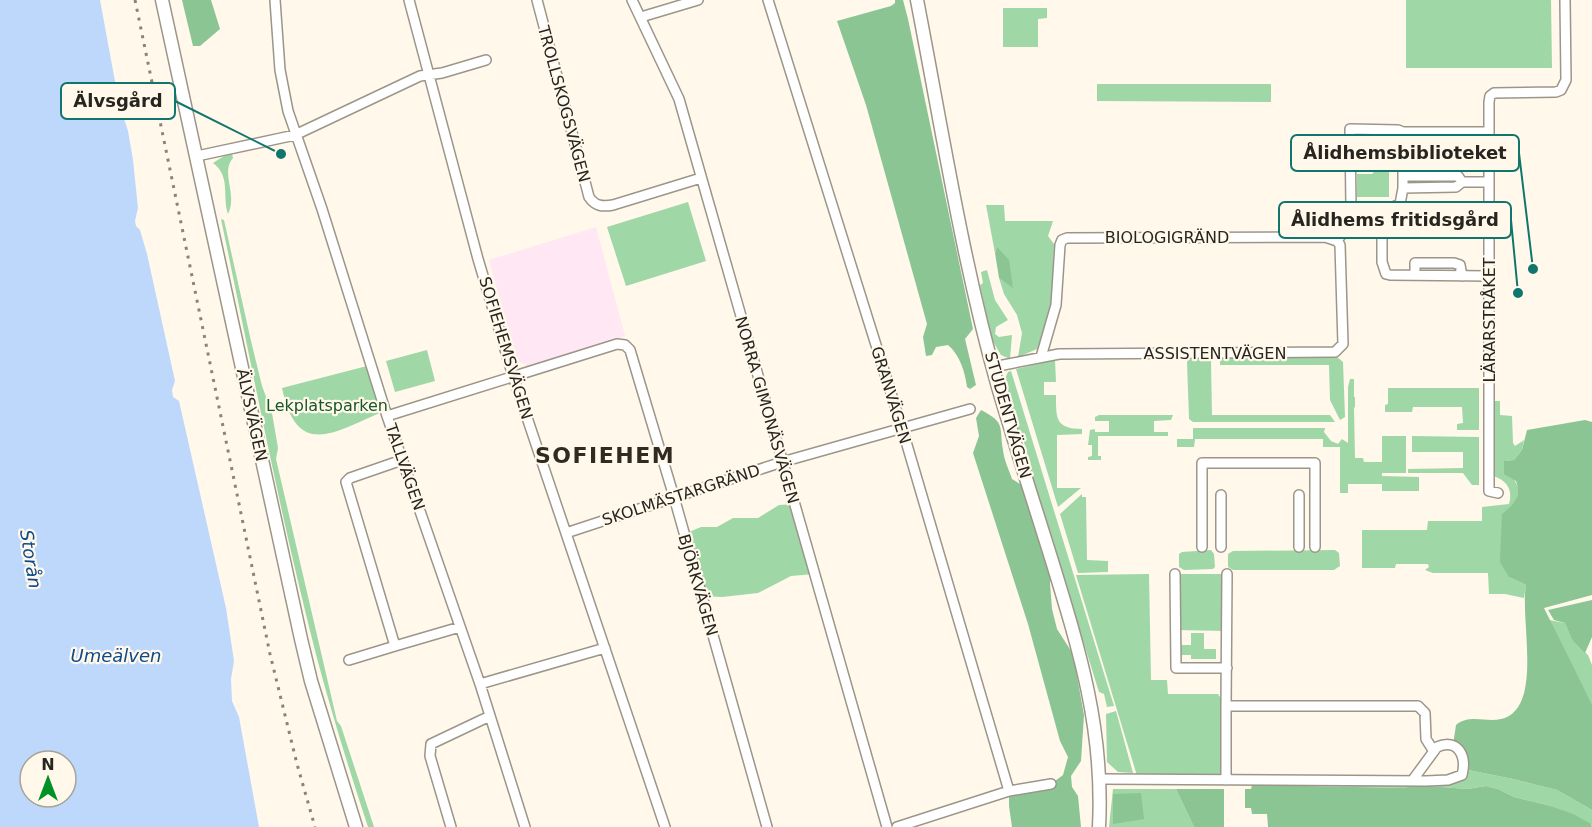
<svg xmlns="http://www.w3.org/2000/svg" width="1592" height="827" font-family="'DejaVu Sans',sans-serif">
<rect width="100%" height="100%" fill="#fff8eb"/>
<path fill="#ffe7f3" d="M 596,227 L 625,336 L 527,366 L 517,360 L 489,260 Z"/>
<path fill="#9fd7a7" d="M 1406,0 L 1551,0 L 1552,68 L 1406,68 Z
M 1003,8 L 1047,8 L 1047,18 L 1038,19 L 1038,47 L 1003,47 Z
M 1097,84 L 1271,84 L 1271,102 L 1097,101 Z
M 232,154 L 233,158 C 220,173 238,194 228,214 C 222,196 231,176 213,163 L 224,156 Z
M 1378,168 L 1389,168 L 1389,197 L 1357,197 L 1357,174 L 1372,174 Z
M 688,202 L 706,261 L 626,286 L 607,227 Z
M 986,205 L 1004,205 L 1005,221 L 1053,221 L 1048,236 L 1054,244 L 1052,309 L 1037,349 L 1018,357 L 1022,333 L 1017,315 L 1004,294 L 999,278 L 1013,287 L 997,247 L 995,253 Z
M 221,219 L 224,220 L 251,341 L 262,386 L 272,413 L 278,448 L 276,459 L 337,721 L 341,726 L 374,827 L 368,827 C 350,772 333,718 318,662 C 280,516 252,367 221,219 Z
M 987,270 L 995,300 L 1008,320 L 996,327 L 995,334 L 999,337 L 1012,335 L 1010,359 L 1001,355 L 992,340 L 980,285 L 983,283 L 981,272 Z
M 427,350 L 435,381 L 395,392 L 386,361 Z
M 1190,357 L 1204,357 L 1211,361 L 1212,415 L 1330,415 L 1335,422 L 1193,422 L 1189,419 L 1187,362 Z
M 1220,357 L 1337,357 L 1343,362 L 1345,417 L 1340,420 L 1330,400 L 1329,365 L 1220,365 Z
M 1055,360 L 1056,382 L 1044,382 L 1044,395 L 1056,395 C 1056,418 1055,429 1082,429 L 1082,434 L 1057,435 L 1057,488 L 1081,488 L 1058,507 L 1016,369 Z
M 367,366 L 382,412 C 333,433 297,459 282,388 Z
M 1011,371 L 1114,706 L 1107,707 L 1104,694 L 1099,692 L 1028,464 L 1029,460 L 1022,435 L 1017,432 L 1003,383 L 1008,372 Z
M 1350,379 L 1354,379 L 1354,397 L 1355,397 L 1355,407 L 1354,408 L 1355,458 L 1363,458 L 1364,462 L 1382,462 L 1382,436 L 1406,436 L 1406,473 L 1382,473 L 1382,476 L 1419,477 L 1419,491 L 1382,491 L 1382,484 L 1348,484 L 1348,493 L 1340,493 L 1340,447 L 1323,447 L 1323,439 L 1195,439 L 1194,447 L 1177,447 L 1177,439 L 1193,439 L 1193,428 L 1325,428 L 1324,432 L 1331,441 L 1338,444 L 1342,439 L 1348,443 L 1348,387 Z
M 1388,388 L 1479,388 L 1479,430 L 1457,430 L 1457,424 L 1463,423 L 1462,407 L 1413,407 L 1412,412 L 1385,412 L 1385,405 L 1388,404 Z
M 1489,401 L 1500,401 L 1500,415 L 1512,416 L 1513,443 L 1515,446 L 1524,440 L 1522,450 L 1514,460 L 1505,461 L 1519,489 L 1516,502 L 1509,577 L 1526,585 L 1524,598 L 1505,594 L 1489,594 L 1488,573 L 1433,573 L 1425,570 L 1429,567 L 1428,564 L 1396,564 L 1395,568 L 1362,568 L 1362,530 L 1427,530 L 1428,521 L 1482,521 L 1482,507 L 1509,504 C 1514,487 1504,478 1489,475 Z
M 1099,415 L 1173,415 L 1171,420 L 1154,421 L 1154,432 L 1168,432 L 1168,436 L 1098,436 L 1098,456 L 1101,456 L 1101,460 L 1088,460 L 1088,457 L 1092,456 L 1092,445 L 1088,445 L 1090,430 L 1095,429 L 1095,432 L 1109,432 L 1109,421 L 1095,421 L 1095,417 Z
M 1412,436 L 1479,437 L 1479,485 L 1472,485 L 1463,473 L 1408,473 L 1408,469 L 1463,468 L 1463,452 L 1412,452 Z
M 1082,494 L 1082,497 L 1086,497 L 1087,560 L 1108,561 L 1108,572 L 1078,573 L 1060,514 Z
M 794,504 L 814,574 L 791,576 L 758,593 L 722,597 L 701,596 L 685,538 L 689,532 L 701,527 L 717,527 L 733,518 L 758,518 L 779,505 Z
M 1211,550 L 1214,554 L 1215,567 L 1213,569 L 1184,570 L 1179,567 L 1179,554 L 1182,552 Z
M 1335,550 L 1339,553 L 1340,566 L 1334,570 L 1233,570 L 1228,567 L 1228,554 L 1233,551 Z
M 1149,574 L 1151,680 L 1167,680 L 1168,694 L 1218,694 L 1226,706 L 1226,780 L 1138,779 L 1076,575 Z
M 1175,574 L 1227,574 L 1227,631 L 1175,630 Z
M 1549,620 L 1565,623 L 1572,640 L 1588,655 L 1592,665 L 1592,704 Z
M 1191,633 L 1204,633 L 1204,649 L 1216,649 L 1216,659 L 1191,659 L 1191,655 L 1180,655 L 1180,645 L 1191,645 Z
M 1116,711 L 1133,773 L 1118,772 L 1107,762 L 1106,714 Z
M 1463,769 L 1513,779 L 1557,790 L 1592,810 L 1592,825 L 1547,805 L 1514,797 L 1498,789 L 1486,786 L 1467,789 L 1417,785 L 1403,788 L 1252,785 L 1254,780 L 1448,780 Z
M 1113,789 L 1176,789 L 1194,827 L 1109,827 Z"/>
<path fill="#8ac593" d="M 182,0 L 211,0 L 220,29 L 200,46 L 193,46 Z
M 895,0 L 903,0 L 908,19 L 973,329 L 965,339 L 976,385 L 970,389 L 967,387 C 965,372 960,355 948,345 L 936,347 L 932,355 L 926,356 L 923,337 L 927,324 L 866,105 L 837,21 L 891,6 L 895,3 Z
M 997,247 L 1009,260 L 1013,288 L 999,278 L 995,253 Z
M 981,410 C 1006,423 999,426 1003,450 C 1004,460 1009,470 1012,479 L 1030,490 L 1052,562 L 1050,583 L 1052,609 L 1057,629 L 1073,654 L 1084,715 L 1081,761 L 1071,776 L 1072,787 L 1078,796 L 1081,827 L 1012,827 L 1009,806 L 1009,791 L 1051,784 L 1063,775 L 1068,757 L 1060,741 L 1028,624 L 973,453 L 979,436 L 976,418 Z
M 1585,420 L 1592,422 L 1592,595 L 1544,608 L 1592,704 L 1592,810 L 1557,790 L 1513,779 L 1463,769 L 1453,745 L 1456,725 C 1471,712 1492,726 1509,716 C 1541,697 1520,617 1526,585 L 1509,577 L 1500,562 L 1502,514 C 1514,504 1522,497 1516,481 L 1504,474 L 1504,461 L 1514,460 L 1522,450 L 1527,430 Z
M 1592,600 L 1592,637 L 1585,653 L 1572,640 L 1565,623 L 1554,620 L 1548,610 Z
M 1252,785 L 1403,788 L 1417,785 L 1467,789 L 1486,786 L 1498,789 L 1514,797 L 1547,805 L 1573,814 L 1591,824 L 1592,827 L 1268,827 L 1267,814 L 1252,814 L 1251,808 L 1245,808 L 1245,789 L 1251,789 Z
M 1176,789 L 1224,789 L 1224,827 L 1194,827 Z
M 1141,793 L 1144,819 L 1113,824 L 1113,794 Z"/>
<path fill="#bdd8fb" fill-rule="evenodd" d="M 0,0 L 100,0 L 119,103 L 128,131 L 133,160 L 138,208 L 135,221 L 136,226 L 140,230 L 147,254 L 175,381 L 172,390 L 173,397 L 179,401 L 226,608 L 234,661 L 231,679 L 232,701 L 239,717 L 259,827 L 0,827 ZM 30,761 L 66,761 L 66,797 L 30,797 Z"/>
<g fill="none" stroke-linecap="round" stroke-linejoin="round">
<g stroke="#9c968a" stroke-width="12">
<path id="street" d="M 275,0 L 280,70 L 288,111 L 322,209 L 387,416 L 480,684 L 525,827
M 409,0 L 478,259 L 513,376 L 665,827
M 537,0 L 589,197 C 595,206 602,207 613,205 L 701,178
M 632,0 L 679,99 L 887,827
M 768,0 L 902,428 L 1009,791
M 641,17 L 698,0
M 197,156 L 295,135 L 420,76 L 442,73 L 486,60
M 1403,176 L 1458,176 L 1462,182
M 1403,188 L 1456,187 L 1462,182 L 1489,182
M 1351,207 L 1393,207 L 1400,204 L 1403,188 L 1403,132
M 1382,207 L 1382,262 L 1386,274 L 1390,275 L 1489,276
M 1337,241 C 1346,230 1349,221 1351,207 L 1350,129 L 1398,130 L 1403,132 L 1489,132
M 1415,275 L 1415,263 L 1454,263 L 1460,265 L 1462,276
M 993,367 L 1059,354 L 1335,352 L 1343,344 L 1340,245 L 1337,241 L 1325,237 L 1067,238 L 1062,240 L 1060,245 L 1056,305 L 1041,357
M 387,416 L 617,344 L 625,345 L 630,350 L 674,497 L 767,827
M 402,460 L 350,478 L 346,482 L 395,646 L 460,627
M 1498,493 L 1489,491 L 1489,102 L 1490,96 L 1494,93 L 1556,92 L 1561,90 L 1566,80 L 1565,0
M 1221,495 L 1221,547
M 1299,495 L 1299,547
M 566,533 L 782,462 L 970,409
M 1202,547 L 1202,463 L 1315,463 L 1315,547
M 1175,574 L 1176,668 L 1227,668
M 349,660 L 395,646
M 480,684 L 605,648
M 1226,706 L 1227,574
M 1101,779 L 1426,781 L 1448,780 L 1462,775 C 1467,756 1458,738 1437,747 L 1412,781
M 1226,780 L 1226,706 L 1418,706 L 1425,713 L 1426,739 L 1433,750
M 451,827 L 430,756 L 431,744 L 490,716
M 897,827 L 1009,791 L 1051,784"/>
</g>
<g stroke="#9c968a" stroke-width="15">
<path id="secondary" d="M 162,0 L 301,639 L 311,681 L 356,827
M 917,0 C 942,129 962,260 998,387 C 1015,445 1034,503 1052,561 C 1080,652 1104,730 1099,827"/>
</g>
<use href="#street" stroke="#fff" stroke-width="9"/>
<use href="#secondary" stroke="#fff" stroke-width="12"/>
<path stroke="#88847b" stroke-width="3" stroke-dasharray="3 6" stroke-linecap="butt" d="M 135,0 L 270,654 L 297,764 L 315,827"/>
</g>
<g text-anchor="middle" dominant-baseline="central" stroke-width="4.5" stroke-linejoin="round" paint-order="stroke">
<g font-size="16" fill="#272520" stroke="#fff8eb">
<text transform="translate(564 104) rotate(75)">TROLLSKOGSVÄGEN</text>
<text x="1167" y="237">BIOLOGIGRÄND</text>
<text transform="translate(1489 320) rotate(-90)">LÄRARSTRÅKET</text>
<text transform="translate(506 348) rotate(73)">SOFIEHEMSVÄGEN</text>
<text x="1215" y="353">ASSISTENTVÄGEN</text>
<text transform="translate(891 395) rotate(73)">GRANVÄGEN</text>
<text transform="translate(767 410) rotate(74)">NORRA GIMONÄSVÄGEN</text>
<text transform="translate(252 415) rotate(78)">ÄLVSVÄGEN</text>
<text transform="translate(1008 415) rotate(74)">STUDENTVÄGEN</text>
<text transform="translate(405 467) rotate(71)">TALLVÄGEN</text>
<text transform="translate(681 495) rotate(-18)">SKOLMÄSTARGRÄND</text>
<text transform="translate(698 585) rotate(74)">BJÖRKVÄGEN</text>
</g>
<g font-size="16" fill="#175627" stroke="#fff8eb">
<text x="327" y="405">Lekplatsparken</text>
</g>
<g font-size="18" font-style="italic" fill="#0b4a8b" stroke="#fff8eb">
<text transform="translate(31 559) rotate(81)">Storån</text>
<text x="116" y="655">Umeälven</text>
</g>
<g font-size="22" font-weight="bold" letter-spacing="1.5" fill="#302b21" stroke="#fff8eb">
<text x="605" y="455">SOFIEHEM</text>
</g>
</g>
<path fill="none" stroke="#0f766e" stroke-width="2" d="M281 154L175 101M1533 269L1519 153M1518 293L1511 220"/>
<g fill="#0f766e" stroke="#fff8eb" stroke-width="2">
<circle cx="281" cy="154" r="6"/>
<circle cx="1533" cy="269" r="6"/>
<circle cx="1518" cy="293" r="6"/>
</g>
<g fill="#fff8eb" stroke="#0f766e" stroke-width="2">
<rect x="61" y="83" width="114" height="36" rx="6"/>
<rect x="1291" y="135" width="228" height="36" rx="6"/>
<rect x="1279" y="202" width="232" height="36" rx="6"/>
</g>
<g font-size="18" text-anchor="middle" font-weight="bold" fill="#272520">
<text x="118" y="107">Älvsgård</text>
<text x="1405" y="159">Ålidhemsbiblioteket</text>
<text x="1395" y="226">Ålidhems fritidsgård</text>
</g>
<g transform="translate(48 779)"><circle r="28" fill="#fff8eb" stroke="#a9a49a" stroke-width="1.5"/>
<path d="M0-4.5L10 22L0 15L-10 22Z" fill="#019124"/>
<text y="-9" font-size="16" font-weight="bold" text-anchor="middle" fill="#272520">N</text>
</g>
</svg>
